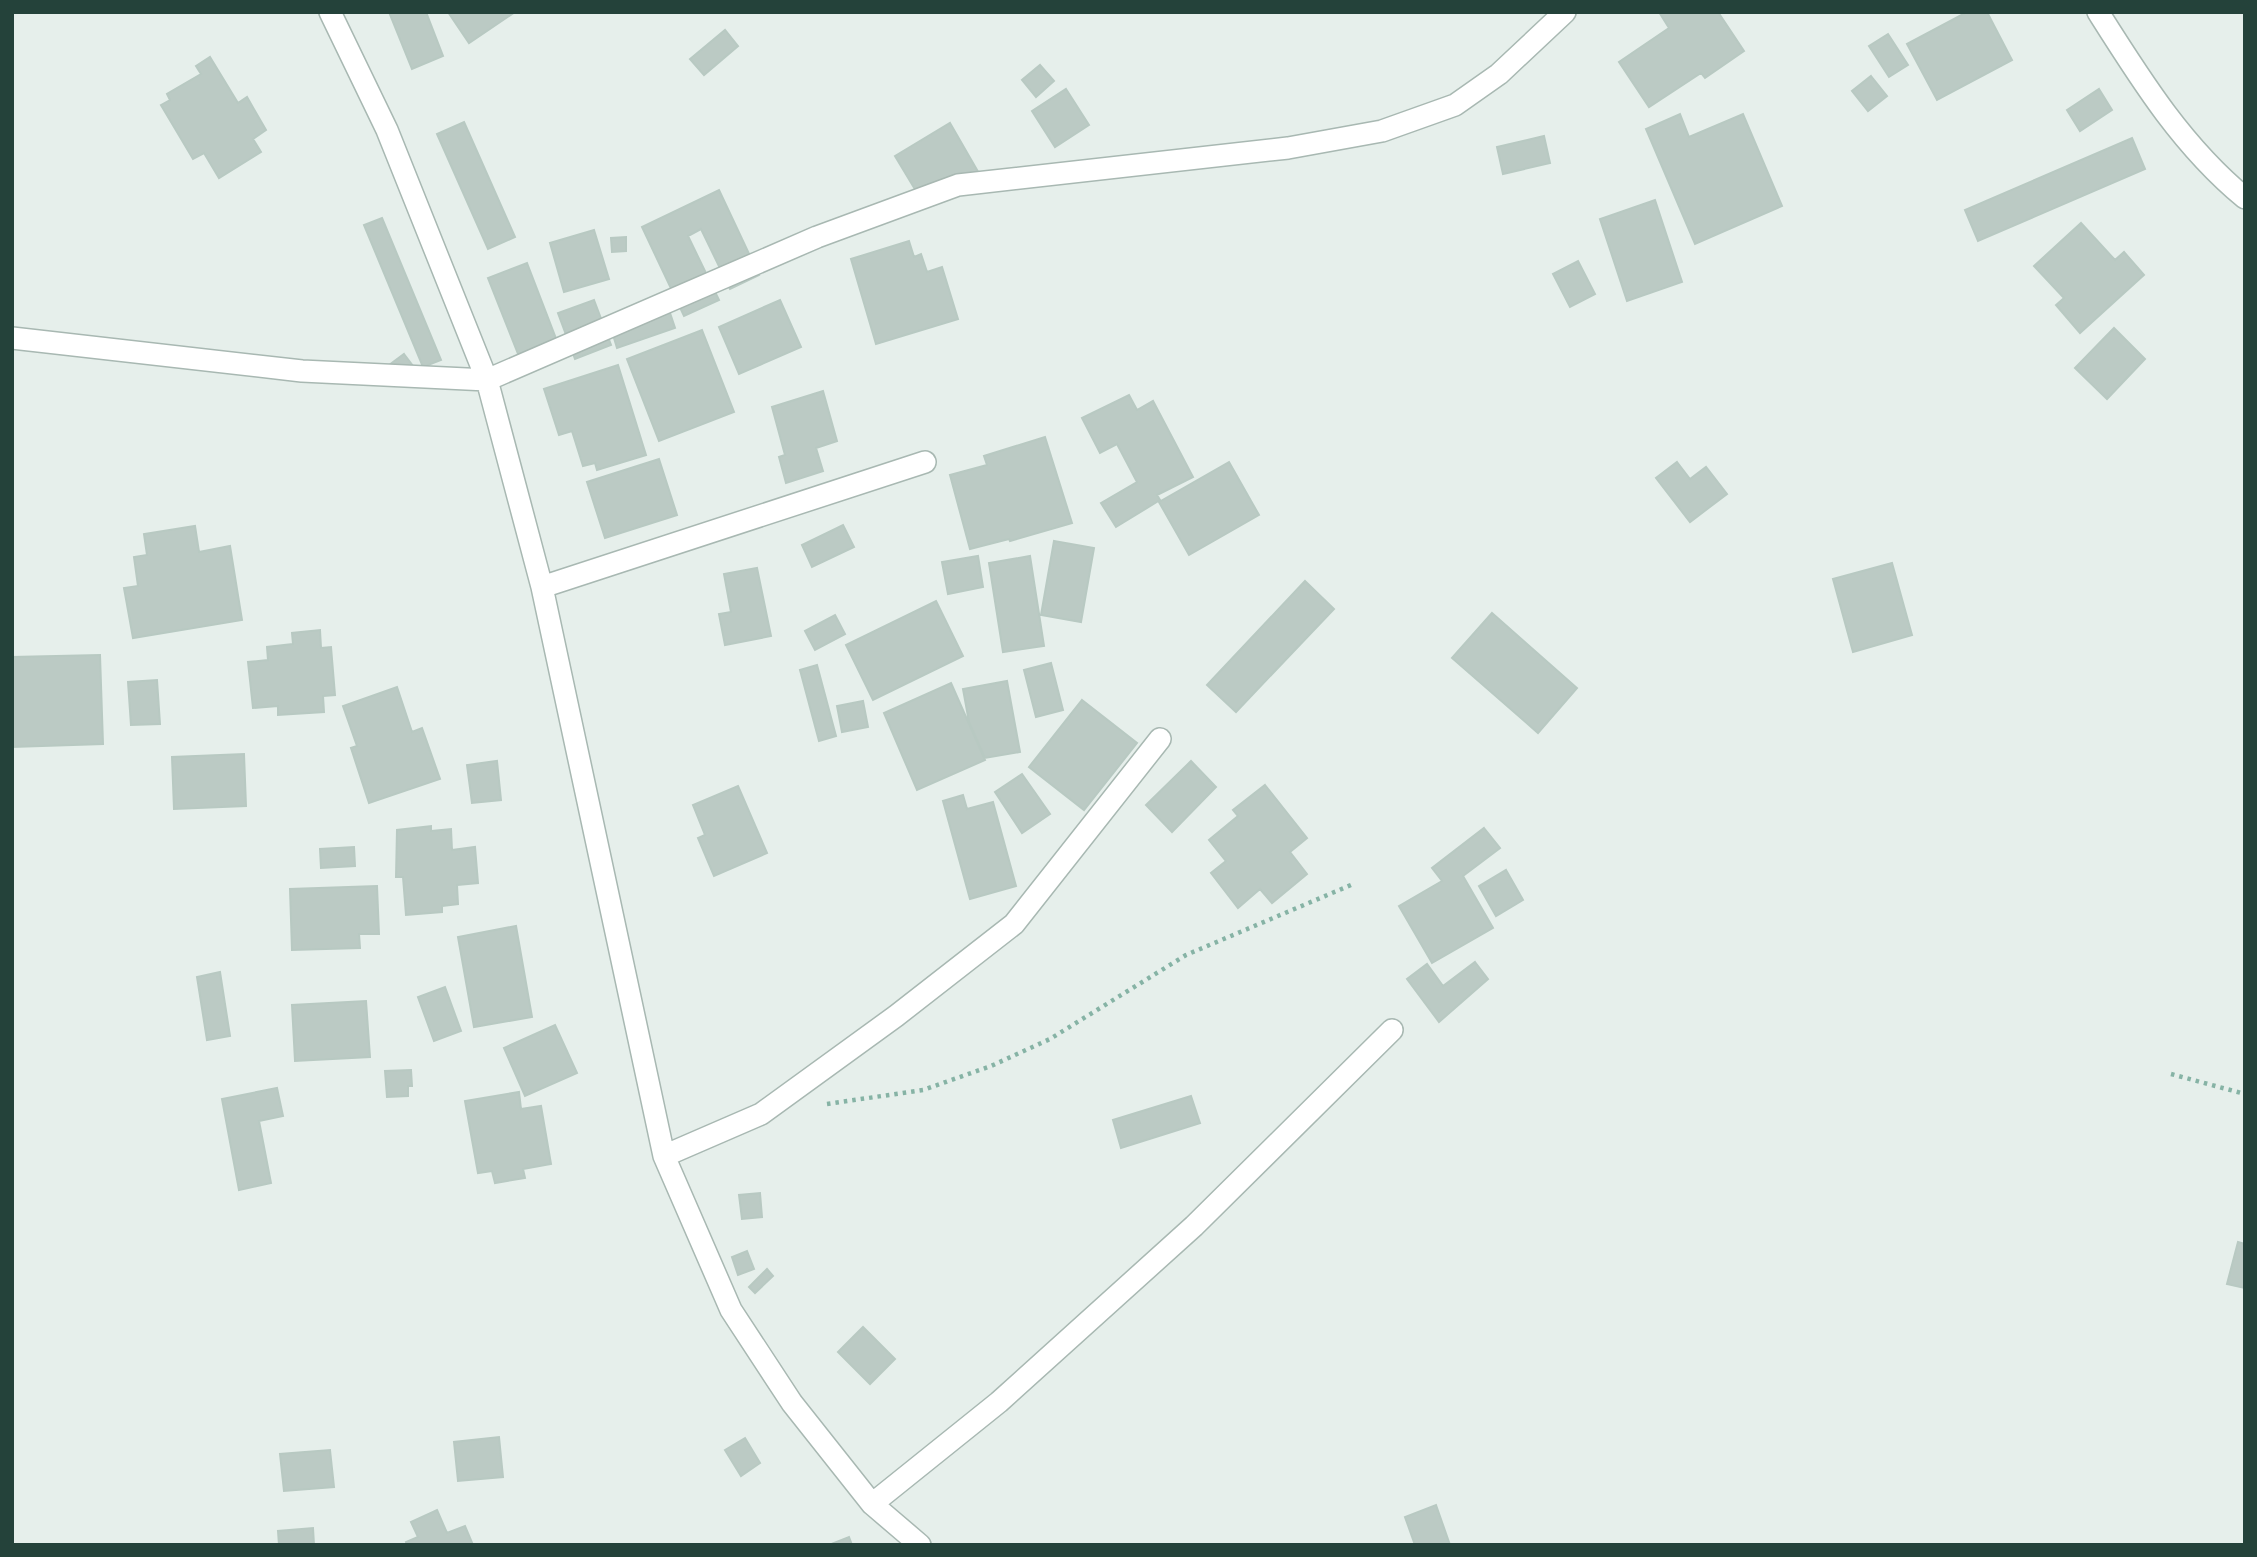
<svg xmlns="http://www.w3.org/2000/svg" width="2257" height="1557" font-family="Raleway,sans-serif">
<rect width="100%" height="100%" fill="#e6efeb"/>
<path fill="#bbcac4" stroke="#b8c9c2" stroke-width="2" d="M 389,12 L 426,12 L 443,56 L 412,69 Z
M 448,12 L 515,12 L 469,43 Z
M 1659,12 L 1718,12 L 1744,51 L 1705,78 L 1701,73 L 1649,107 L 1619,62 L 1669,28 Z
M 1967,12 L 1987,12 L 2012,60 L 1937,100 L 1907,44 Z
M 725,30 L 738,46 L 704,75 L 690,59 Z
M 1888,34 L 1908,65 L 1889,77 L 1869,46 Z
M 210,57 L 238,103 L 247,97 L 266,130 L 253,139 L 261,152 L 219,178 L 204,153 L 193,159 L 161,105 L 170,100 L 167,94 L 201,74 L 196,66 Z
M 1040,65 L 1054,81 L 1036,97 L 1022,80 Z
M 1871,76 L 1887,96 L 1868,111 L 1852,91 Z
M 1066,89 L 1089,125 L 1055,147 L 1032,111 Z
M 2099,89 L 2112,110 L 2080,131 L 2067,110 Z
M 1680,114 L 1689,137 L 1743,114 L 1782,206 L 1695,244 L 1646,129 Z
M 464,122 L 515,237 L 488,249 L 437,134 Z
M 950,123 L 980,175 L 925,206 L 895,156 Z
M 1544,136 L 1550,163 L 1503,174 L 1497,147 Z
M 2132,138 L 2145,169 L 1978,241 L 1965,210 Z
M 719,190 L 759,275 L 730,289 L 701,229 L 688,236 L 719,300 L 684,316 L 642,227 Z
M 1655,200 L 1682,282 L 1627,301 L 1600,219 Z
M 382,218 L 441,360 L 423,367 L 364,225 Z
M 2081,223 L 2115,260 L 2124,252 L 2144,275 L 2080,333 L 2056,305 L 2064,298 L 2034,266 Z
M 594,230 L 609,279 L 564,292 L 550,243 Z
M 626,237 L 626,251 L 612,252 L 611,238 Z
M 909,241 L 914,257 L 921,254 L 927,272 L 942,267 L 958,319 L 876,344 L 851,259 Z
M 1578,261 L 1595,294 L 1570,307 L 1553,274 Z
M 527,263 L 560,349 L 522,364 L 488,278 Z
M 665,298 L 675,328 L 617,348 L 608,318 Z
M 594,300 L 611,345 L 575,359 L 558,313 Z
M 780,300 L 801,347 L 739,374 L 719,327 Z
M 2114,328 L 2145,359 L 2107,399 L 2075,368 Z
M 702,330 L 734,412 L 659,441 L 627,359 Z
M 404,354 L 419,374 L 389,365 Z
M 618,365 L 646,455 L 597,470 L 595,463 L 583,466 L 572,431 L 559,435 L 544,389 Z
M 823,391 L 837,441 L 816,448 L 823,471 L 786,483 L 779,457 L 785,455 L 772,407 Z
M 1129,395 L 1137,410 L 1153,401 L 1193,477 L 1157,495 L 1160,500 L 1116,527 L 1101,503 L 1137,482 L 1117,444 L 1100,453 L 1082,418 Z
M 1045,437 L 1072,523 L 1010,541 L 1009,539 L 970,549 L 950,475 L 987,465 L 984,456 Z
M 659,459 L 677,515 L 605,538 L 587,482 Z
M 1229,462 L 1259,515 L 1189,555 L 1159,502 Z
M 1677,462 L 1690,479 L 1706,467 L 1727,494 L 1690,522 L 1656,478 Z
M 843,525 L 854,547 L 812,567 L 802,545 Z
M 195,526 L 199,552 L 230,546 L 242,620 L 133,638 L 124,588 L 138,586 L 134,557 L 147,555 L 144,534 Z
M 1054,541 L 1094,548 L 1081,622 L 1041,615 Z
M 978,556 L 983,587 L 948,594 L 942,562 Z
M 1030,556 L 1044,646 L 1003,652 L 989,563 Z
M 1892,563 L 1912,635 L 1853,652 L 1833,579 Z
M 757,568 L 771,636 L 725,645 L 719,614 L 731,612 L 724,574 Z
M 1305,581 L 1334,609 L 1236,712 L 1207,685 Z
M 936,601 L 963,656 L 873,700 L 846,645 Z
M 1492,613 L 1577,688 L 1538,733 L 1452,658 Z
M 835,615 L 845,634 L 815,650 L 805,631 Z
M 320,630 L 321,648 L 331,647 L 335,695 L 323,696 L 324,712 L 278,715 L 278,706 L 253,708 L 248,662 L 268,660 L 267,647 L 293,644 L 292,633 Z
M 100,655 L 103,744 L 12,747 L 12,657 Z
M 1051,663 L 1063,710 L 1036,717 L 1024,670 Z
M 817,665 L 836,736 L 819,741 L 800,670 Z
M 157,680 L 160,724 L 131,725 L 128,682 Z
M 1007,681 L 1020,752 L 985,758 L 969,722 L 963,689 Z
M 951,683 L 985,760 L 917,790 L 884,713 Z
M 397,687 L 412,732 L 422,728 L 440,779 L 369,803 L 351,748 L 357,746 L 343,706 Z
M 1082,700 L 1137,743 L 1084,810 L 1029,767 Z
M 863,701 L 868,727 L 842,732 L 837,706 Z
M 244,754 L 246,806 L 174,809 L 172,757 Z
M 497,761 L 501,800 L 472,803 L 467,765 Z
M 1191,761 L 1216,787 L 1172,832 L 1146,805 Z
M 1022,774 L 1050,814 L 1022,833 L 995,792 Z
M 1265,785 L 1307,838 L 1290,852 L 1307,874 L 1272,903 L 1260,889 L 1238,908 L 1211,873 L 1226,861 L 1209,840 L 1238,816 L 1233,810 Z
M 738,786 L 767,853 L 714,876 L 698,838 L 705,835 L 693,805 Z
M 963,795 L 967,809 L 993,802 L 1016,886 L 970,899 L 943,801 Z
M 431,826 L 431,831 L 451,829 L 452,850 L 475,847 L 478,883 L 457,885 L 458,904 L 442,906 L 442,912 L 406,915 L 403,877 L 396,877 L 397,830 Z
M 1484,828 L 1500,848 L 1463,876 L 1493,928 L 1432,963 L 1399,906 L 1442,881 L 1432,868 Z
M 354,847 L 355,866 L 321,868 L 320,849 Z
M 1506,870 L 1523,900 L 1496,916 L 1479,886 Z
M 377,886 L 379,934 L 359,934 L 360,948 L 292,950 L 290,889 Z
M 516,926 L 532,1017 L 474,1027 L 458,937 Z
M 1475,962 L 1488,979 L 1439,1022 L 1407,979 L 1427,964 L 1443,986 Z
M 220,972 L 230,1036 L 207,1040 L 197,977 Z
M 445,987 L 461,1031 L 434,1041 L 418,997 Z
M 366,1001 L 370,1057 L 295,1061 L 292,1005 Z
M 555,1025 L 577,1073 L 525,1096 L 504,1048 Z
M 411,1070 L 412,1086 L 408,1086 L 408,1096 L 387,1097 L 385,1071 Z
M 277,1088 L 283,1116 L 259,1121 L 271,1183 L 239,1190 L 222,1099 Z
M 519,1092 L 521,1109 L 541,1106 L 551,1164 L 523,1169 L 525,1178 L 495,1183 L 492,1171 L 478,1173 L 465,1101 Z
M 1191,1096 L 1200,1123 L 1121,1148 L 1113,1120 Z
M 760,1193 L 762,1217 L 742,1219 L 739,1195 Z
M 2238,1242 L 2245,1244 L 2245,1288 L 2227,1284 Z
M 747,1251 L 754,1269 L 738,1275 L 732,1257 Z
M 767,1269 L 773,1276 L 755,1293 L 749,1287 Z
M 863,1327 L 895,1359 L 870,1384 L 838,1352 Z
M 499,1437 L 503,1477 L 458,1481 L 454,1442 Z
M 745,1438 L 760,1463 L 741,1476 L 725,1450 Z
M 330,1450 L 334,1487 L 284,1491 L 280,1454 Z
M 1436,1505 L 1450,1545 L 1415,1545 L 1405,1517 Z
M 437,1510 L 447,1533 L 465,1526 L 473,1545 L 407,1545 L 406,1542 L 418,1537 L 411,1522 Z
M 313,1528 L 314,1545 L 279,1545 L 278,1531 Z
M 849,1537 L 852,1545 L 829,1545 Z"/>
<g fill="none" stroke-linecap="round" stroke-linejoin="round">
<g stroke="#a8b8b2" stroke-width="24">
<path id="minor" d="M 330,12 L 387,130 L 487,380 L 542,587 L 664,1156 L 731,1310 L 792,1403 L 872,1504 L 920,1545
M 2098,12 C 2141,80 2182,146 2245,198
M 12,338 L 302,371 L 487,380 L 817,237 L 958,185 L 1288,148 L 1382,131 L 1455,105 L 1499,74 L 1565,12
M 542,587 L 925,462
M 664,1156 L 761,1114 L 896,1016 L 1014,924 L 1160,739
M 872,1504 L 999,1402 L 1194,1226 L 1392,1030"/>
</g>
<path stroke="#86b3a5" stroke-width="4.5" stroke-dasharray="3.5 5" stroke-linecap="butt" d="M 2171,1074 L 2245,1094
M 827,1104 L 923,1090 L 991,1066 L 1050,1039 L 1186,955 L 1351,885"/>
<use href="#minor" stroke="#fff" stroke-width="21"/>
</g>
<rect width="2257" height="1557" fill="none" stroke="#24423a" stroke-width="28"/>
</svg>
